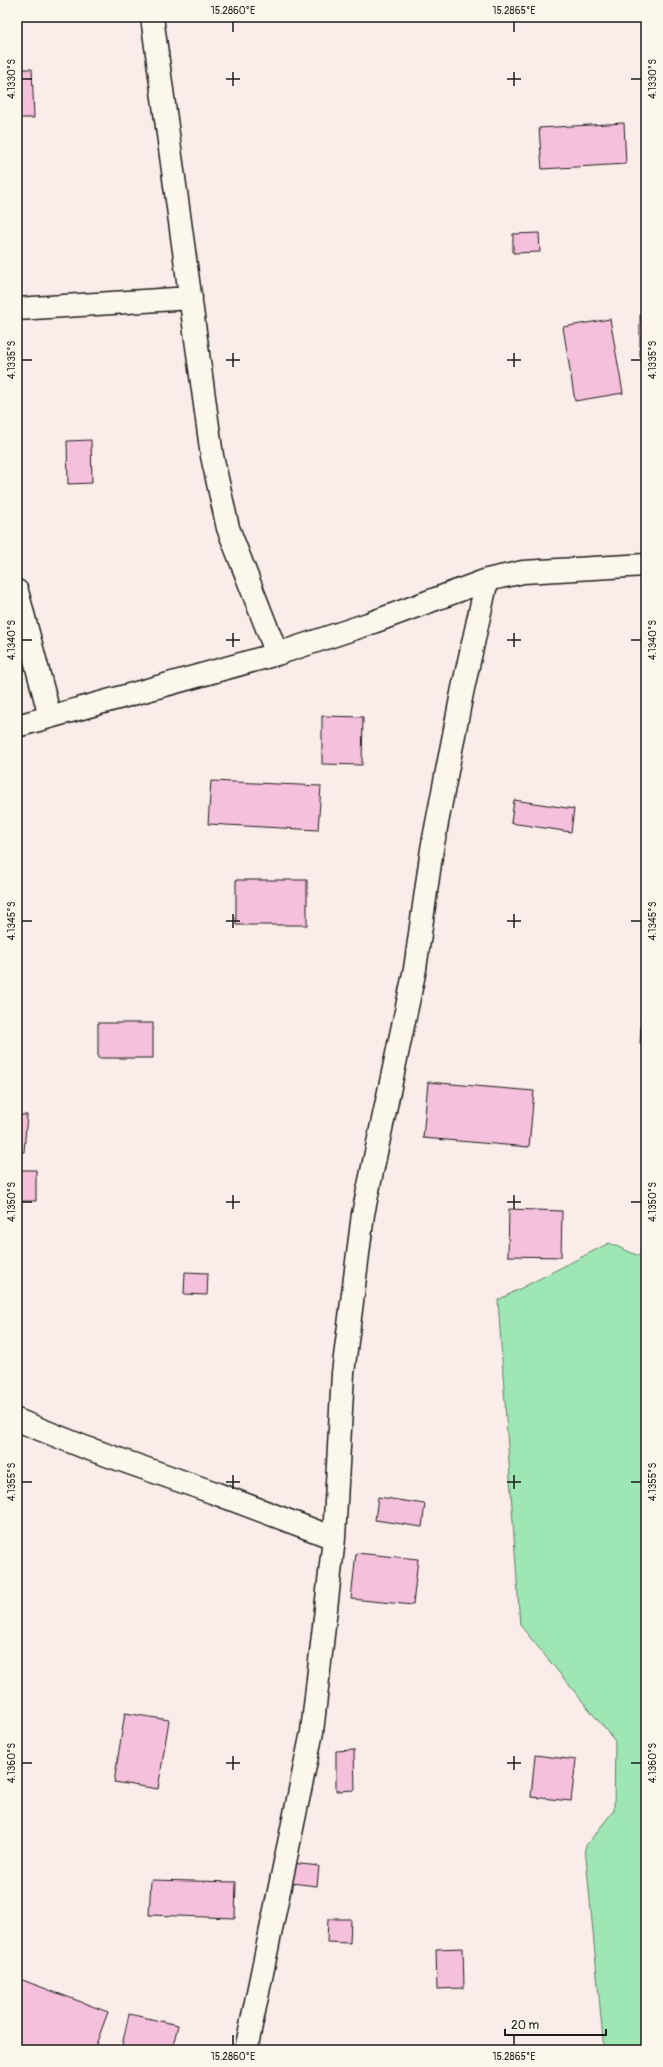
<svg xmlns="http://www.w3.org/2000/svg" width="663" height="2067" font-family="Pangolin,sans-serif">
<rect width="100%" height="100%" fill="#faece9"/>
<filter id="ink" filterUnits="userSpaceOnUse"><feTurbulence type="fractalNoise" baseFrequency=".025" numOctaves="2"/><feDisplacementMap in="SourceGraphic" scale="8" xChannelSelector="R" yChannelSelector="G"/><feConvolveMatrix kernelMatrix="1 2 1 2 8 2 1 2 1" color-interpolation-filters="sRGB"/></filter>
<g filter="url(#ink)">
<path fill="#9ee7b5" stroke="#5d8268" d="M 609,1243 L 646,1259 L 646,2050 L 604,2050 L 585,1847 L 614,1810 L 615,1741 L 520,1625 L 498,1300 Z"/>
<path fill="#f5c0dc" stroke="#1c1c1c" d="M 17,69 L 32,69 L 34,118 L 17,118 Z
M 624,123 L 626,164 L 542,169 L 539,128 Z
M 539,233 L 540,252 L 513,253 L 513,234 Z
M 640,315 L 646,315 L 646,357 L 640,357 Z
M 610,319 L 623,393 L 575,401 L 563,327 Z
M 91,440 L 92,483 L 68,484 L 67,441 Z
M 322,716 L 363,717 L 362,765 L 322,764 Z
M 211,781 L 321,786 L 318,830 L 208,824 Z
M 514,800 L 574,809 L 571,832 L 511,823 Z
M 236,880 L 307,880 L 307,925 L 236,925 Z
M 642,1009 L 646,1009 L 646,1043 L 640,1043 Z
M 98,1023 L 153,1023 L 153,1058 L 98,1058 Z
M 428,1082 L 534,1091 L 529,1147 L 423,1138 Z
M 17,1115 L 27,1115 L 24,1152 L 17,1152 Z
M 17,1170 L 36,1170 L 36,1201 L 17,1201 Z
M 509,1209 L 562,1211 L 561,1257 L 508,1256 Z
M 185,1272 L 208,1273 L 207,1295 L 184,1294 Z
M 378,1497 L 425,1504 L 422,1527 L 375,1520 Z
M 356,1553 L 418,1559 L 413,1605 L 351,1599 Z
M 125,1713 L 169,1720 L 158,1789 L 114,1782 Z
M 354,1750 L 355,1790 L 336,1791 L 336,1751 Z
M 535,1755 L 576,1760 L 571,1801 L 531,1797 Z
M 292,1863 L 319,1866 L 317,1886 L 291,1883 Z
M 151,1880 L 236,1882 L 235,1918 L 149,1915 Z
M 328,1919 L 351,1919 L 350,1943 L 327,1942 Z
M 463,1948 L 464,1988 L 437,1989 L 436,1949 Z
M 17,1978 L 108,2012 L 94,2050 L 17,2050 Z
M 129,2014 L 178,2025 L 172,2050 L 121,2050 Z"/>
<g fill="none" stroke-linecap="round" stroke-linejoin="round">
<g stroke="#1c1c1c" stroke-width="25">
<path id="minor" d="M 152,17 L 212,456 L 228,528 L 277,654
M 17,309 L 191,298
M 17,591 L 50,717
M 17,726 L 277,654 L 368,624 L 487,580 L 523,572 L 646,565
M 17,1420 L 84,1447 L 212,1492 L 334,1538
M 246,2050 L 312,1732 L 334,1538 L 343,1373 L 363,1214 L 415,969 L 432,849 L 462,693 L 487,580"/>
</g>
<use href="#minor" stroke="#fbf7ec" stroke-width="22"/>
</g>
</g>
<path fill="none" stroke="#1c1c1c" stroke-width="1.5" d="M 233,22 L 233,32M 514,22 L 514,32M 233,72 L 233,86M 514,72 L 514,86M 22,79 L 32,79M 226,79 L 240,79M 507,79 L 521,79M 631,79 L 641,79M 233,353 L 233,367M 514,353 L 514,367M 22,360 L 32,360M 226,360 L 240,360M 507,360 L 521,360M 631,360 L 641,360M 233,633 L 233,647M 514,633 L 514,647M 22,640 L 32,640M 226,640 L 240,640M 507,640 L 521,640M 631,640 L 641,640M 233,914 L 233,928M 514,914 L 514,928M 22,921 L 32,921M 226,921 L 240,921M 507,921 L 521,921M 631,921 L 641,921M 233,1195 L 233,1209M 514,1195 L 514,1209M 22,1202 L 32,1202M 226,1202 L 240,1202M 507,1202 L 521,1202M 631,1202 L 641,1202M 233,1475 L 233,1489M 514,1475 L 514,1489M 22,1482 L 32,1482M 226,1482 L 240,1482M 507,1482 L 521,1482M 631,1482 L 641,1482M 233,1756 L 233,1770M 514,1756 L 514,1770M 22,1763 L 32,1763M 226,1763 L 240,1763M 507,1763 L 521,1763M 631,1763 L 641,1763M 233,2035 L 233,2045M 514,2035 L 514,2045"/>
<rect width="663" height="2067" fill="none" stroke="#fbf7ec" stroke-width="44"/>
<path d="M505 2029v6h101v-6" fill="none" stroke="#1c1c1c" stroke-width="2"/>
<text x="511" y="2029" font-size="12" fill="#1c1c1c" stroke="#fbf7ec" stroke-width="3" paint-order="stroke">20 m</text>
<rect x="22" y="22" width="619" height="2023" fill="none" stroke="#1c1c1c" stroke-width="1.5"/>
<g font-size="10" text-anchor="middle" fill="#1c1c1c">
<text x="233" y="14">15.2860°E</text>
<text x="514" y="14">15.2865°E</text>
<text transform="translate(11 79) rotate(-90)" y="4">4.1330°S</text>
<text transform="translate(652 79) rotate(-90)" y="4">4.1330°S</text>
<text transform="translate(11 360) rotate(-90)" y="4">4.1335°S</text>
<text transform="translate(652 360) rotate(-90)" y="4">4.1335°S</text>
<text transform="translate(11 640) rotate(-90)" y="4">4.1340°S</text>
<text transform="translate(652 640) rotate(-90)" y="4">4.1340°S</text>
<text transform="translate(11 921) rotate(-90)" y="4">4.1345°S</text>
<text transform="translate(652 921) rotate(-90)" y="4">4.1345°S</text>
<text transform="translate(11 1202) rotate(-90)" y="4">4.1350°S</text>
<text transform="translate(652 1202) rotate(-90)" y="4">4.1350°S</text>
<text transform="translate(11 1482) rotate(-90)" y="4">4.1355°S</text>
<text transform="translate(652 1482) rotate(-90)" y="4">4.1355°S</text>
<text transform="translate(11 1763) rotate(-90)" y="4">4.1360°S</text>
<text transform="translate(652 1763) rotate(-90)" y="4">4.1360°S</text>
<text x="233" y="2060">15.2860°E</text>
<text x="514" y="2060">15.2865°E</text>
</g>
</svg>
